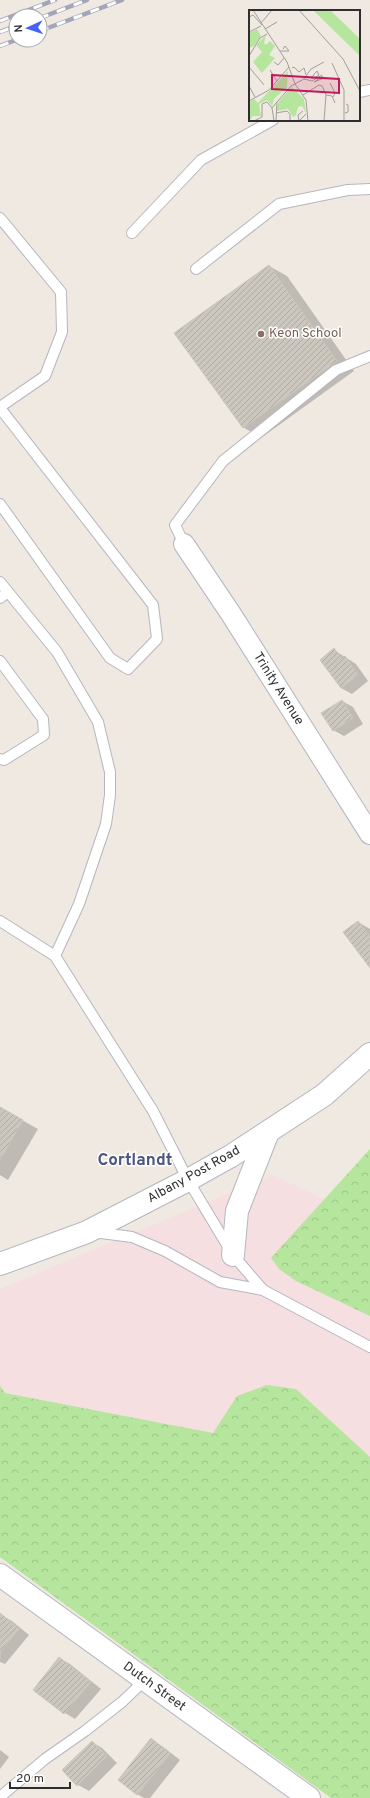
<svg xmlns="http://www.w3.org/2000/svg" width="370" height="1798" font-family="Overpass,sans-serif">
<defs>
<pattern id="forest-crowns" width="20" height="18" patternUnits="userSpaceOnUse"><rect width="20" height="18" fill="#b6e59e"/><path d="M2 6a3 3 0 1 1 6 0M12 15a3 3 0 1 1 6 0" fill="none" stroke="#9dc588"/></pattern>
<pattern id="building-hatch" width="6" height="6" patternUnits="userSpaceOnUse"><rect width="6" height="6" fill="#cbc7bf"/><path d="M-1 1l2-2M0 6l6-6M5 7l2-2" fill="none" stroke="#afaba4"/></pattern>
</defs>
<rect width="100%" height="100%" fill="#efe9e1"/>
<path fill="#f5dfe0" d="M 273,1175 L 370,1221 L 370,1798 L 0,1552 L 0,1289 Z"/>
<path fill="url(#forest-crowns)" d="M 370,1149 L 370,1316 L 296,1281 L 279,1269 L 271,1258 Z
M 267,1385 L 296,1389 L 370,1457 L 370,1798 L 331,1798 L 0,1557 L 0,1386 L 5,1393 L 213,1433 L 237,1396 Z"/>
<path fill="#0003" d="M 269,266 L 287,276 L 354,371 L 261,438 L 243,427 Z
M 334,650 L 356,664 L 368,681 L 352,694 L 341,688 Z
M 342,701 L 353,707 L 363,724 L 344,736 L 333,730 Z
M 358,922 L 370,929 L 370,967 Z
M 0,1108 L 38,1129 L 8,1180 L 0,1175 Z
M 1,1615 L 12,1621 L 29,1635 L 5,1664 L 0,1662 Z
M 59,1658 L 70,1664 L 101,1689 L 75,1719 L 65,1713 Z
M 152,1740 L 162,1746 L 180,1760 L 150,1798 L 144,1798 L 137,1794 Z
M 92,1742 L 102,1748 L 117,1763 L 89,1791 L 78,1785 Z
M 0,1750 L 9,1757 L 0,1769 Z"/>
<path fill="url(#building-hatch)" stroke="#cbc5ba" d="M 269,265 L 337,361 L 243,428 L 174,333 Z
M 334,648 L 342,659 L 345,656 L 358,675 L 341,688 L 320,660 Z
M 342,700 L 353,718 L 333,731 L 321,713 Z
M 358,921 L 370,937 L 370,968 L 343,932 Z
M 0,1107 L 23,1120 L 0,1160 Z
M 0,1613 L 19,1629 L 0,1652 Z
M 59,1657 L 91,1682 L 64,1714 L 33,1690 Z
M 151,1738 L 170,1754 L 137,1795 L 118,1780 Z
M 92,1741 L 107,1756 L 77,1786 L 62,1770 Z"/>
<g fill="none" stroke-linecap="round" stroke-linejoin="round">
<g stroke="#b4b7c1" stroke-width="12">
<path id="service" d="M 359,92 L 370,90
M 0,218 L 61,292 L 62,332 L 45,376 L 0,407
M 132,233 L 201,160 L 273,120
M 196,269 L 279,204 L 348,190 L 370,189
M 0,408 L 153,605 L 157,639 L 128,669 L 110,658 L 0,504
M 184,544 L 175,525 L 223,461 L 336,370 L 370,356
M 0,582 L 57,652 L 98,722 L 110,772 L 110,795 L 106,824 L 79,904 L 55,956 L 153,1111 L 188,1180 L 233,1255 L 263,1290 L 370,1347
M 0,598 L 8,592
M 0,661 L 43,719 L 44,735 L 4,760 L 0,759
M 0,921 L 55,956
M 93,1232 L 132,1237 L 165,1251 L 220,1282 L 263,1290
M 0,1797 L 45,1759 L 85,1731 L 122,1702 L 145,1680"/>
</g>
<g stroke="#b4b7c1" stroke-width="22">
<path id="minor" d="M 184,544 L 231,614 L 370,834"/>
</g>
<g stroke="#b4b7c1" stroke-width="24">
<path id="tertiary" d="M 0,1575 L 309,1798"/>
</g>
<g stroke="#b4b7c1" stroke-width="24">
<path id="secondary" d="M 233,1255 L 237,1211 L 268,1132
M 0,1264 L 87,1232 L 188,1180 L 231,1156 L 324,1095 L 370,1054"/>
</g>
<use href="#service" stroke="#fff" stroke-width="10"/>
<use href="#minor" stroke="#fff" stroke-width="20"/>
<use href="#tertiary" stroke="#fff" stroke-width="22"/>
<use href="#secondary" stroke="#fff" stroke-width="22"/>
<g stroke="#a3a6b8" stroke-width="4.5">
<path id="rail" d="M 40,18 L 87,0
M 0,21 L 55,0
M 40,31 L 122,0
M 0,32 L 16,26
M 0,46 L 16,40"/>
</g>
<use href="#rail" stroke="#fff" stroke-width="3" stroke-dasharray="9" stroke-linecap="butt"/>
</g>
<circle fill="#8d6e63" stroke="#fff" stroke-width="1.5" cx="261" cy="334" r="4"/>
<g text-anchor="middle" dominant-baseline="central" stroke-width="3" stroke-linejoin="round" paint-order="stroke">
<g font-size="13" fill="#785e54" stroke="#fff" text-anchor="start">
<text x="269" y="334">Keon School</text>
</g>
<g font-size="13" fill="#2e2e2e" stroke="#fff">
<text transform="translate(278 689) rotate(58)">Trinity Avenue</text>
<text transform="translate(194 1175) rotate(-29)">Albany Post Road</text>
<text transform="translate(154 1687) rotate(36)">Dutch Street</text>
</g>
<g font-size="17" font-weight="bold" fill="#4d5680" stroke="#fff">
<text x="135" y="1161">Cortlandt</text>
</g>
</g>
<g transform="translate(249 10)">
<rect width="111" height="111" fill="#efe9e1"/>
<path d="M 64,0 L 81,0 L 111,29 L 111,46 Z" fill="#b6e59e"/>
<path d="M 8,19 L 12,26 L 5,36 L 0,38 L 0,23 ZM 17,25 L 15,33 L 17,35 L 21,31 L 26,36 L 20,45 L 26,48 L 13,63 L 4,52 L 13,42 L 7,35 ZM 39,61 L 38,77 L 25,89 L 23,96 L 18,90 L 10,94 L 12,106 L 4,106 L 0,111 L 0,92 L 5,89 L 9,93 ZM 43,77 L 55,89 L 57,103 L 53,96 L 49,97 L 47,105 L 44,107 L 39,99 L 27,101 L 30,91 Z" fill="#b6e59e"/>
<path fill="none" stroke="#a29e99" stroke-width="1" d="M 4,0 L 38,52 L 46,74 L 57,90 L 59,111M 50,0 L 94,49 L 111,81M 0,7 L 4,5 L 13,15M 12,13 L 23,0M 16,19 L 28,12M 0,22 L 12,16M 31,41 L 40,41 L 36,36 L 34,39M 0,46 L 11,28 L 18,24M 25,52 L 29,55 L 35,48M 83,53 L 95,80 L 95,111M 0,57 L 15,75M 43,58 L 45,57 L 50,62 L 55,58 L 57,65M 21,60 L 28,71M 74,66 L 65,72 L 75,68M 67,67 L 70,65 L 68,61 L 62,68 L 68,68M 55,69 L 62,59 L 75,52M 81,73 L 86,83 L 84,87M 0,76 L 6,87M 54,85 L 70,75 L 73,76 L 77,85 L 75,111M 77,85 L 83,86 L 86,93M 0,91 L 20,80 L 40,57M 54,101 L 49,105 L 50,111 L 57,104M 27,103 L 38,101 L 41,104 L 41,111M 96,103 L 99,102 L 99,95 L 97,94M 5,111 L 13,107 L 13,94 L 18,92 L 23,98M 25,111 L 23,98 L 28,92M 27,111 L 28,92 L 42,76 L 55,69 L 63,71 L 73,65"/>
<path fill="#c2185b" fill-opacity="0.15" stroke="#c2185b" stroke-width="2" d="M 23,65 L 90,69 L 90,83 L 23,79 Z"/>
<rect width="111" height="111" fill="none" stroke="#2e2e2e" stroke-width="2"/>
</g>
<g transform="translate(28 28) rotate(267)"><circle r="19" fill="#ffffff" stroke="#ababab"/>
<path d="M0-3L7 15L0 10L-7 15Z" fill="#4264fb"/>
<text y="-6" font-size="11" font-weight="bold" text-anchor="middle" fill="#2e2e2e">N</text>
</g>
<path d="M10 1782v6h60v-6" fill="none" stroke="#2e2e2e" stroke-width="2"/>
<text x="16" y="1782" font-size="12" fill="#2e2e2e" stroke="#ffffff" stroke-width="3" paint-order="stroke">20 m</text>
</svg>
